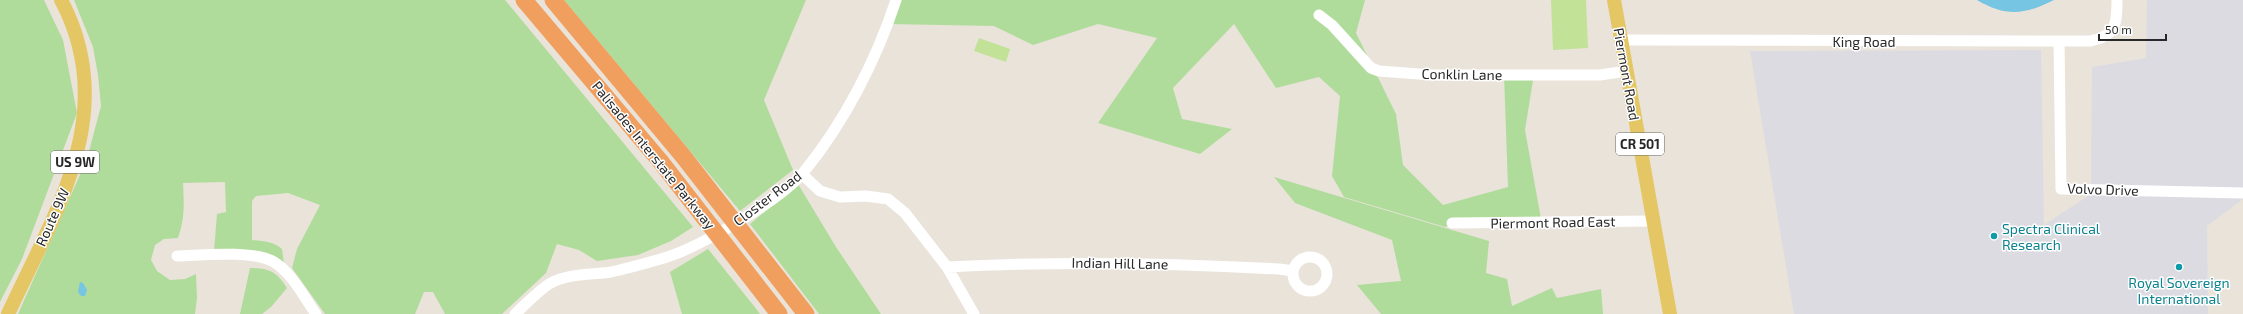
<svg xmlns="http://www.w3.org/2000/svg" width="2243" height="314" font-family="'Exo 2',sans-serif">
<rect width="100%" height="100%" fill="#e9e3da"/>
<path fill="#dddbe2" d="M 2147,0 L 2243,0 L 2243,199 L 2207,226 L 2208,314 L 1794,314 L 1750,51 L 2041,50 L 2044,225 L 2091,194 L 2092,67 L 2146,58 Z"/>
<path fill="#b0dc9b" d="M 0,0 L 44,0 L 63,40 L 77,113 L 22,259 L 0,302 Z
M 74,0 L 505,0 L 693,227 L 671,241 L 638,255 L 597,261 L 579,250 L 557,244 L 546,273 L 502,314 L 445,314 L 433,292 L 424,292 L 415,314 L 325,314 L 292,268 L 297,249 L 320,205 L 288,193 L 256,196 L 252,201 L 252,240 C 264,241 273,241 282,249 L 284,263 L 214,251 L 217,214 L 226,212 L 225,182 L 183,183 C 184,205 185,217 178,238 L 164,239 L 155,245 L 151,260 L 157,271 L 170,280 L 185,279 L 196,274 L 197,298 L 195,314 L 18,314 L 87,159 L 101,106 L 98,75 L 93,47 Z
M 564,0 L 806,0 L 764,100 L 793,170 L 740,211 Z
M 896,0 L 1365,0 L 1356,33 L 1396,114 L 1403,165 L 1443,205 L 1508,187 L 1504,74 L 1534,74 L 1525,130 L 1541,219 L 1465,219 L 1445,227 L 1344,197 L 1332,176 L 1340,96 L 1319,77 L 1276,88 L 1234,24 L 1173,88 L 1182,119 L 1232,129 L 1200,154 L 1098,123 L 1157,38 L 1098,24 L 1033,45 L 994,26 L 888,24 Z
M 1274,177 L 1489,241 L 1486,273 L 1507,279 L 1512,306 L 1552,288 L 1557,298 L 1601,289 L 1603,314 L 1381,314 L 1357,285 L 1401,281 L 1392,240 L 1295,203 Z
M 798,184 L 836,247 L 881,314 L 819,314 L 750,224 Z
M 708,249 L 754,306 L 760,314 L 682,314 L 670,272 Z
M 250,268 C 269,268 277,272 287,288 L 271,307 L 262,314 L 240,314 Z"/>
<path fill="#c2e297" d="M 1551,0 L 1586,0 L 1588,48 L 1553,50 Z
M 979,38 L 1010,49 L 1006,62 L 974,51 Z"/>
<path fill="#75c5e3" d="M 1977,0 L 2054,0 C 2024,15 2006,17 1977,0 Z
M 80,282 L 83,283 L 87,290 L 85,296 L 81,296 L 78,292 Z"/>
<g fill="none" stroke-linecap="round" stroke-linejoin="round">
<path stroke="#fff" stroke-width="11" d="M 1319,15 L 1332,25 L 1371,68 L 1379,71 L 1432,75 L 1600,75 L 1627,71
M 1622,40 L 2090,41 C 2116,36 2117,24 2117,0
M 2059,42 L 2061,189 L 2243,193
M 802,174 L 820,191 L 840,197 L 866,196 L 888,199 L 905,213 L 947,267 L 974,314
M 1452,223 L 1653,221
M 177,256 C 201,255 255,250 274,262 C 292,273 304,297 316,314
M1293 274a17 17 0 1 1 34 0a17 17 0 1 1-34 0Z
M 947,267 C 1058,261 1168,263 1279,269 L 1293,271
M 515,314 C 526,304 537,292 549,284 C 568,273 591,275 611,272 C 629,268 647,263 664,258 C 700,247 779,201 803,173 C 844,123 876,61 896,0"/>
<path stroke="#e4c764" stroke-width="14" d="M 1614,0 L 1670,314
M 8,314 C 55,212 121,112 61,0"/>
<path stroke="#f09f5e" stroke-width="17" d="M 524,0 L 661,162 L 779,314
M 553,0 L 683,156 L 806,314"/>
</g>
<g fill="#0f9aa8" stroke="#fff" stroke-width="1.5">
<circle cx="1994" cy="236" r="4"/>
<circle cx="2179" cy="267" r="4"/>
</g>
<g text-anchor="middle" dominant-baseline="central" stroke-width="3" stroke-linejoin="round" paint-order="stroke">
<g fill="#fff" stroke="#686868" stroke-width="1">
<rect x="1616" y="133" width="48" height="22" rx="3"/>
<rect x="51" y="151" width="48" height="22" rx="3"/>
</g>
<g font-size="13" font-weight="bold" fill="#282828">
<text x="1640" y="144">CR 501</text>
<text x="75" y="162">US 9W</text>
</g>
<g font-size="14" fill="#282828" stroke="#fff">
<text x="1864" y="41">King Road</text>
<text transform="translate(1462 74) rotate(1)">Conklin Lane</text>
<text transform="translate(1627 74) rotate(80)">Piermont Road</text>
<text transform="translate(654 155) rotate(51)">Palisades Interstate Parkway</text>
<text transform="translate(2103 189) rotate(2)">Volvo Drive</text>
<text transform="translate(767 198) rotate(-37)">Closter Road</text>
<text transform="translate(52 217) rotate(-66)">Route 9W</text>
<text transform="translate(1553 222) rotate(-1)">Piermont Road East</text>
<text transform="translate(1120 263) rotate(1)">Indian Hill Lane</text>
</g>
<g font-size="14" fill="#0d838f" stroke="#fff" text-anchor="start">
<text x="2002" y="228">Spectra Clinical<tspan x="2002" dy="16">Research</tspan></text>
<text x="2179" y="282" text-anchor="middle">Royal Sovereign<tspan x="2179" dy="16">International</tspan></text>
</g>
</g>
<path d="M2099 34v6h67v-6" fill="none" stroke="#282828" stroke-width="2"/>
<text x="2105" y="34" font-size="12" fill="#282828" stroke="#ffffff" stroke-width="3" paint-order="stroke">50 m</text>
</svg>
